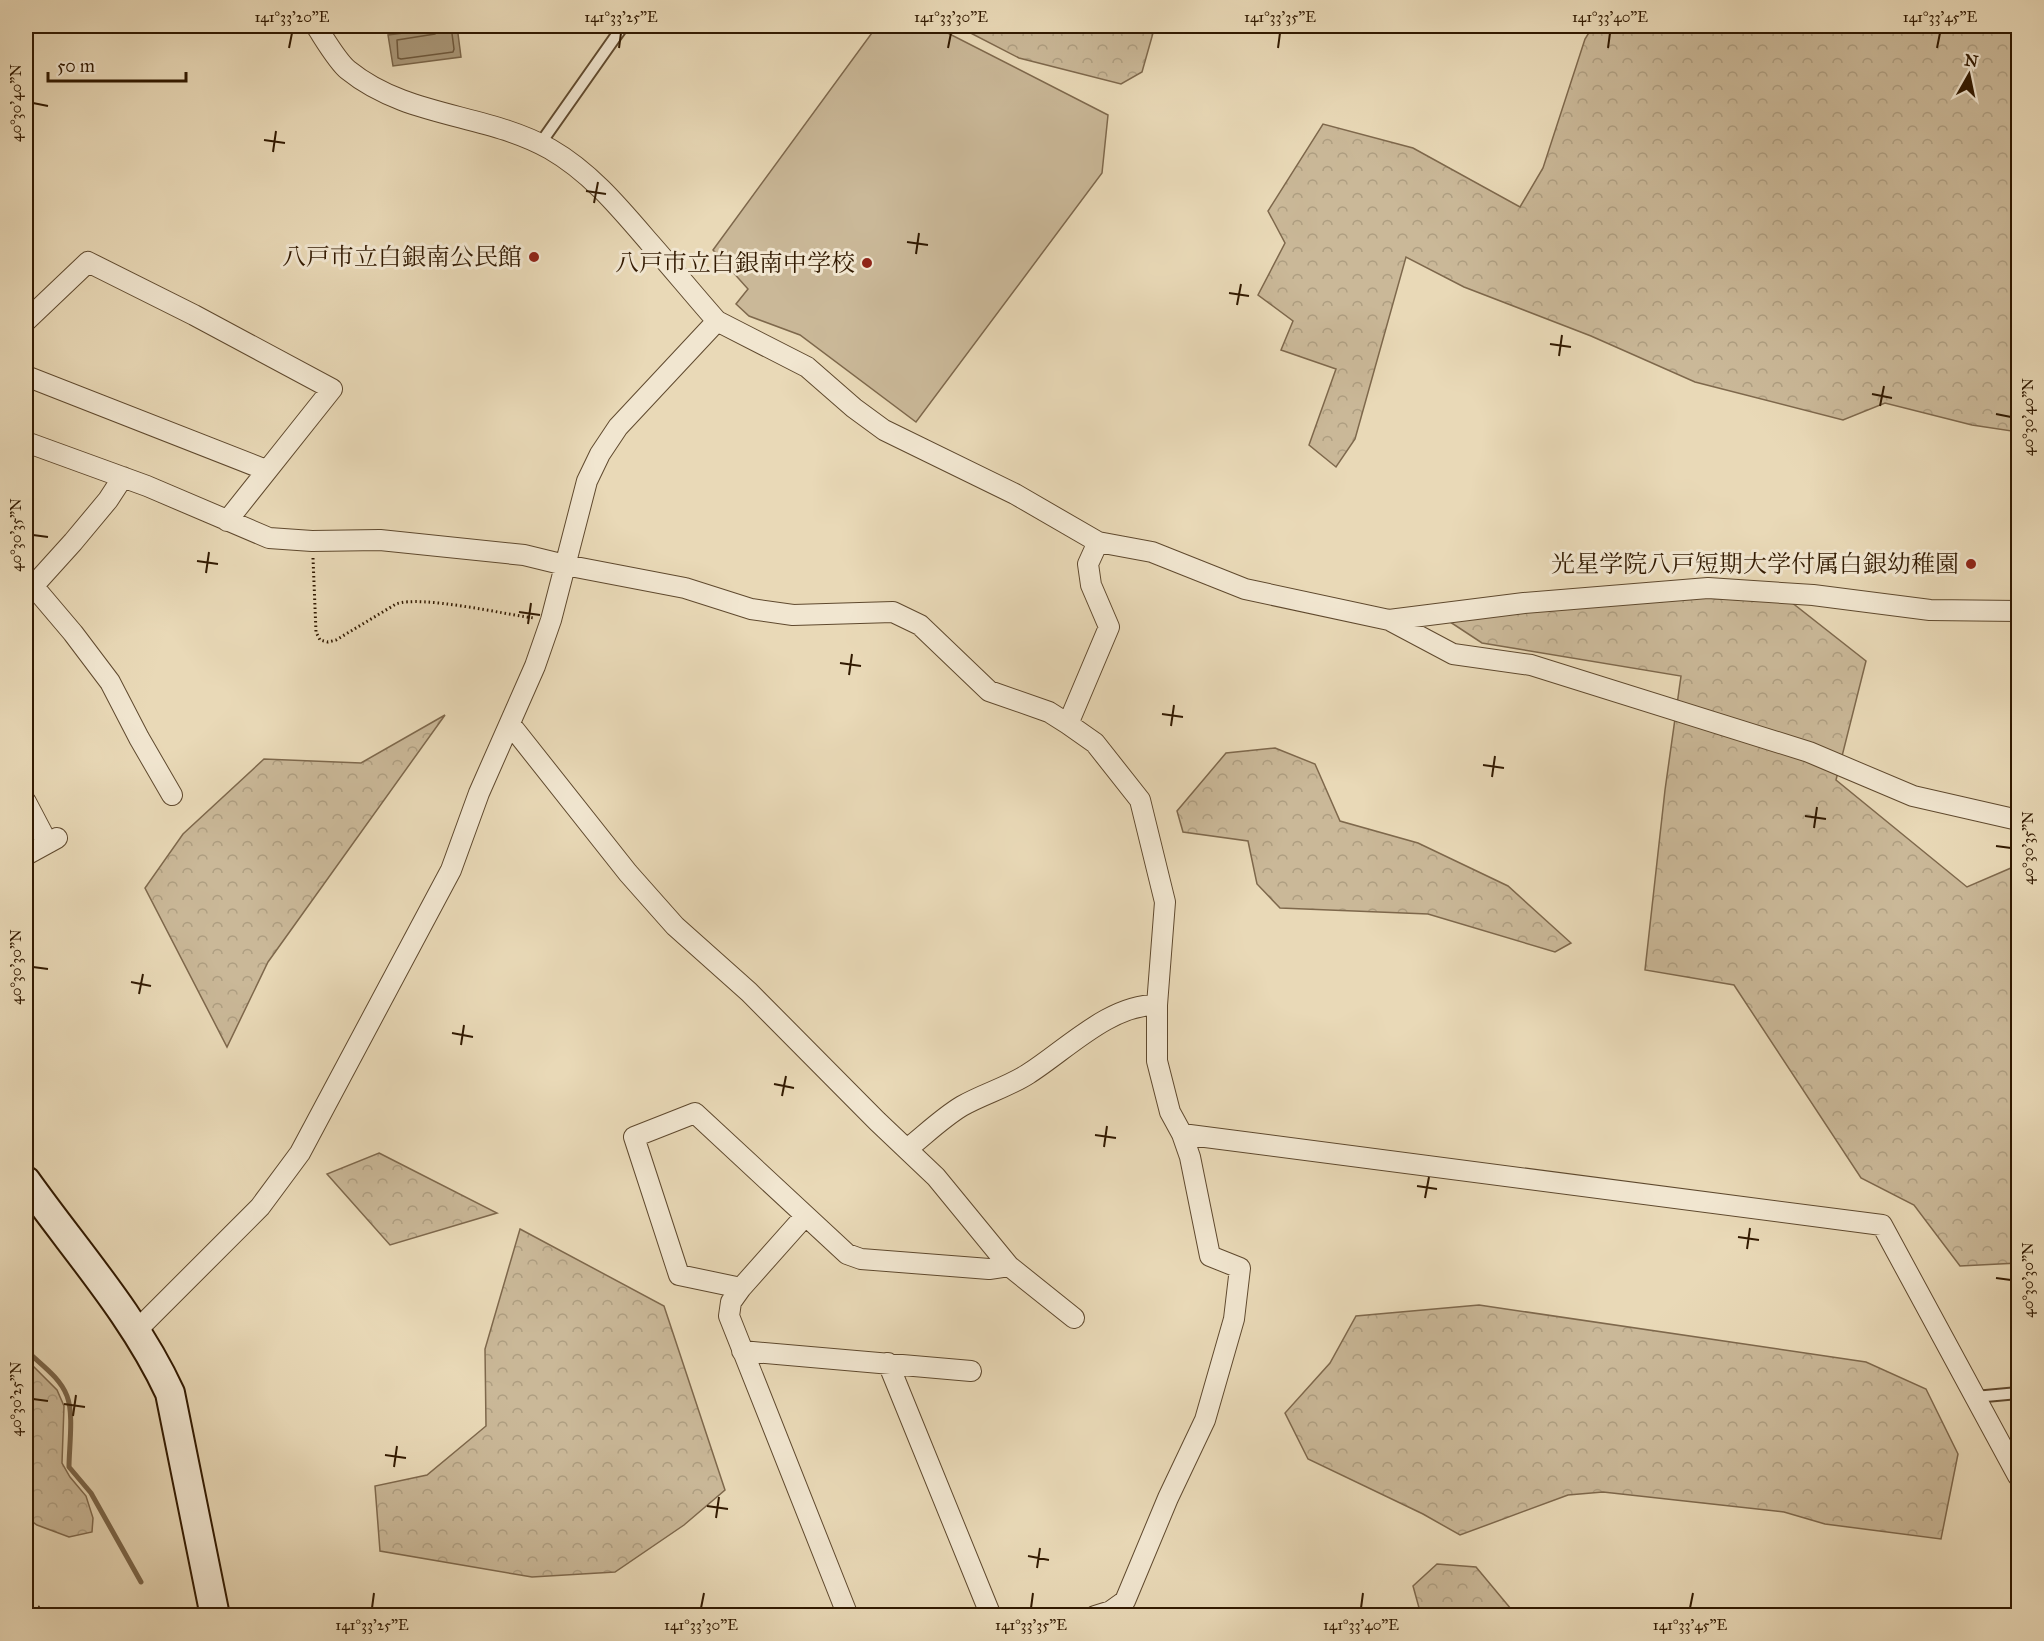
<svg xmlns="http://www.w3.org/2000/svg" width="2044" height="1641" font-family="'IM FELL Great Primer','Noto Serif JP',serif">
<defs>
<pattern id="forest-crowns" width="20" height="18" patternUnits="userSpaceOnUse" patternTransform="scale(1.5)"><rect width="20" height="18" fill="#cab898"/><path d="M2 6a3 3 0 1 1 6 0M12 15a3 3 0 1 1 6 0" fill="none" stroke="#ae9e81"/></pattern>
</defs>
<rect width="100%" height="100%" fill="#e9d9b7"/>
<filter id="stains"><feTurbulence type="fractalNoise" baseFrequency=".00333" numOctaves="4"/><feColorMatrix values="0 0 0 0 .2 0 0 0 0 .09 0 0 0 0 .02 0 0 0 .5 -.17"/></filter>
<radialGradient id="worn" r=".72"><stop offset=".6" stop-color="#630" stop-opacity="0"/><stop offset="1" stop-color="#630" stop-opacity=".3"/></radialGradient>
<path fill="url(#forest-crowns)" stroke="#7e684c" stroke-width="1.5" d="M 957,26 L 1155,26 L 1142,72 L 1121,84 L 1019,58 Z
M 1593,26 L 2018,26 L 2018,432 L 1972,425 L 1885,403 L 1843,420 L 1695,382 L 1591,336 L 1464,287 L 1406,257 L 1355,439 L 1336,467 L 1309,445 L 1336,369 L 1281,350 L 1293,321 L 1258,295 L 1285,243 L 1268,211 L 1323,124 L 1413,148 L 1520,207 L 1543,168 L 1585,39 Z
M 1684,597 L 1791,602 L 1866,661 L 1836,780 L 1967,887 L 2018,865 L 2018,1263 L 1960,1266 L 1914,1205 L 1861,1178 L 1734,985 L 1645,970 L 1665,790 L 1681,676 L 1482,643 L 1444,618 Z
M 445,715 L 268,962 L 227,1047 L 145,888 L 183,834 L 264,759 L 361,763 Z
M 1275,748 L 1315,764 L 1340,821 L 1418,843 L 1508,886 L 1571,943 L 1555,952 L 1428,914 L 1280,908 L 1257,884 L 1248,841 L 1183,832 L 1177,811 L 1226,753 Z
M 379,1153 L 497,1213 L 390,1245 L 327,1174 Z
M 520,1229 L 664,1306 L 725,1490 L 684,1525 L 615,1572 L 532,1577 L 380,1551 L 375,1486 L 427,1475 L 486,1426 L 485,1349 Z
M 1479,1305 L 1866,1362 L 1926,1389 L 1958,1454 L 1941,1539 L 1825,1524 L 1784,1512 L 1603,1492 L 1568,1495 L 1460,1535 L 1423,1514 L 1308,1459 L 1285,1413 L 1330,1363 L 1356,1316 Z
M 26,1359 L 57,1390 L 64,1406 L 62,1463 L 70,1477 L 86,1496 L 93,1518 L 92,1532 L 69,1537 L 37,1525 L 26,1517 Z
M 1437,1564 L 1476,1567 L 1516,1615 L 1421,1615 L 1413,1586 Z"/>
<path fill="#cab898" stroke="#7e684c" stroke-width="1.5" d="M 877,26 L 934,26 L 1108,115 L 1102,173 L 916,422 L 800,335 L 749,316 L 736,304 L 748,289 L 713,250 Z"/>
<path fill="#aa9879" stroke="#7a6549" stroke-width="1.5" d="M 457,26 L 461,57 L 393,66 L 388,35 Z"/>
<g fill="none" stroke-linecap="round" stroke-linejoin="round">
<path stroke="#6e583c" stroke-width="1.5" d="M 440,26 L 439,31 L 435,34 L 397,40 L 398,58 L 401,59 L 453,52 L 454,49 L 451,26"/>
<path stroke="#7a6549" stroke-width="5" d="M 26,1350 C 40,1364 60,1377 67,1396 C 74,1414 69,1447 69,1467 L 91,1493 L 141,1582"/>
<g stroke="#5f492e" stroke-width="14">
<path id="lane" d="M 540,144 L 623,26
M 1975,1397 L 2018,1393"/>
</g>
<g stroke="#5f492e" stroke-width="22">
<path id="street" d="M 26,321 L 88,262 L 194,315 L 332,389 L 227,521
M 717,321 L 807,367 L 854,408 L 884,430 L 1015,494 L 1098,542 L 1152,552 L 1245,589 L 1389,620 L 1524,603 L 1708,588 L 1813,595 L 1930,610 L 2018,611
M 26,376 L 266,470
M 26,442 L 147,486 L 269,538 L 312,541 L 380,540 L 524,555 L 565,565 L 685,588 L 751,609 L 793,615 L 893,612 L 920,625 L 989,691 L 1049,712 L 1068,724 L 1095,743 L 1140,800 L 1165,902 L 1157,1005 L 1157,1061 L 1170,1112 L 1182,1134 L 1190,1157 L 1210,1256 L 1240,1268 L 1234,1319 L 1205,1420 L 1168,1498 L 1125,1601 L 1111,1611 L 1095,1616
M 34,587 L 73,633 L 110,682 L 139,738 L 172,795
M 26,594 L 73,542 L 108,500 L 123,477
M 1389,620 L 1453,654 L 1531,665 L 1809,752 L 1913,796 L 2018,820
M 510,724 L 628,873 L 675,926 L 749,992 L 877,1121 L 936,1177 L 1009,1266 L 1074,1318
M 1068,724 L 1109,627 L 1091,585 L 1088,564 L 1098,542
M 26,802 L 47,842
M 26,855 L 57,838
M 1182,1134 L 1882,1225 L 2018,1476
M 907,1149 C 925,1135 942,1118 962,1106 C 983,1094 1008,1087 1028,1074 C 1066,1050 1110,1004 1157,1005
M 805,1216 L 741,1288 L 731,1302 L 729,1316 L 848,1616
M 741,1288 L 679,1275 L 634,1137 L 695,1113 L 847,1254 L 861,1259 L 989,1269 L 1009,1266
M 136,1331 L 260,1207 L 300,1153 L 451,870 L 479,793 L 535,666 L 551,620 L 587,481 L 600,454 L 618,427 L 717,321 C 694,295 672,268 649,242 C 619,207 590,172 550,149 C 486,113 407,118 348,70 C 337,61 324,38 316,26
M 742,1351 L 971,1371
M 888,1363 L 991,1616"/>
</g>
<g stroke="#311900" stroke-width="32">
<path id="secondary" d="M 26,1181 C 75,1250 134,1315 170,1393 L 215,1616"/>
</g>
<path stroke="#311900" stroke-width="3" stroke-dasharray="1.5 3" stroke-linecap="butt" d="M 313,558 L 316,632 L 320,640 L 328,642 L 336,640 L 396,604 C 421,595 503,614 534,618
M 38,1607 L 52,1612 L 56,1616"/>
<use href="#lane" stroke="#f1e6d0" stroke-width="10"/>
<use href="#street" stroke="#f1e6d0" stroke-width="20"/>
<use href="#secondary" stroke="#f1e6d0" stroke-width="28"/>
</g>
<path fill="none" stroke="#311900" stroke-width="2" d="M 289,48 L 292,33M 619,48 L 621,33M 948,48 L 951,33M 1278,48 L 1280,33M 1608,48 L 1610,33M 1937,48 L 1940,33M 33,103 L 48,106M 264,140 L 285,143M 273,152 L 276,131M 586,191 L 606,194M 594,203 L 598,182M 907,242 L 928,245M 916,254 L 919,233M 1229,293 L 1249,296M 1237,305 L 1241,284M 1550,344 L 1571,347M 1559,356 L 1562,335M 1872,394 L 1892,398M 1880,406 L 1884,386M 1996,414 L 2011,417M 33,535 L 48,537M 197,561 L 218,564M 206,573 L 209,552M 519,612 L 540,615M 528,624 L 531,603M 840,663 L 861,666M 849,675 L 852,654M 1162,714 L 1183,717M 1171,726 L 1174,705M 1483,765 L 1504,768M 1492,777 L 1495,756M 1805,816 L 1826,819M 1814,828 L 1817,807M 1996,846 L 2011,848M 33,967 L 48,969M 131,982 L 151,986M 139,994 L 143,974M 452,1033 L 473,1037M 461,1045 L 464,1025M 774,1084 L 794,1088M 782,1096 L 786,1076M 1095,1135 L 1116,1138M 1104,1147 L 1107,1126M 1417,1186 L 1437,1189M 1425,1198 L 1429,1177M 1738,1237 L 1759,1240M 1747,1249 L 1750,1228M 1996,1278 L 2011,1280M 33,1399 L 48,1401M 64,1404 L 85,1407M 73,1416 L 76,1395M 385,1455 L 406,1458M 394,1467 L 397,1446M 707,1506 L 728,1509M 716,1518 L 719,1497M 1028,1556 L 1049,1560M 1037,1568 L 1040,1548M 372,1608 L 374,1593M 701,1608 L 704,1593M 1031,1608 L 1033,1593M 1361,1608 L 1363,1593M 1690,1608 L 1693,1593"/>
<g fill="#8f2418" stroke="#f1e6d0" stroke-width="2">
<circle cx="534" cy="257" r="6"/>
<circle cx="867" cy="263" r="6"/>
<circle cx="1971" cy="564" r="6"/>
</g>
<g text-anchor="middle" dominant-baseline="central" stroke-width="6" stroke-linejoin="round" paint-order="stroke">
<g font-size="24" fill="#311900" stroke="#f1e6d0" text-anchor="end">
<text x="522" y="257">八戸市立白銀南公民館</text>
<text x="855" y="263">八戸市立白銀南中学校</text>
<text x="1959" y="564">光星学院八戸短期大学付属白銀幼稚園</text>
</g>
</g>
<rect width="2044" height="1641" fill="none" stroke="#e9d9b7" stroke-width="66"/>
<g transform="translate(1969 75) rotate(9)" stroke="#f1e6d0" stroke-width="4.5" paint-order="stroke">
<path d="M0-4.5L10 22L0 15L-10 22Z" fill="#311900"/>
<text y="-9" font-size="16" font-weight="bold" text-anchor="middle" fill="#311900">N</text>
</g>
<path d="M48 72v9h138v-9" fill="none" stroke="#311900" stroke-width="3"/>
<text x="57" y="72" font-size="18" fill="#311900" stroke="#f1e6d0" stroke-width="4.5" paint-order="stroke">50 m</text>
<rect x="33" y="33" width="1978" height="1575" fill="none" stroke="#311900" stroke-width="2"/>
<g font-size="15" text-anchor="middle" fill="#311900">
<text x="292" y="22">141°33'20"E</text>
<text x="621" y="22">141°33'25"E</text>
<text x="951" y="22">141°33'30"E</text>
<text x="1280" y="22">141°33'35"E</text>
<text x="1610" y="22">141°33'40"E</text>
<text x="1940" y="22">141°33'45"E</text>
<text transform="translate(16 103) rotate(-90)" y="5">40°30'40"N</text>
<text transform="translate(2028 417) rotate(-90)" y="5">40°30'40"N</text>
<text transform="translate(16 535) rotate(-90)" y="5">40°30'35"N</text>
<text transform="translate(2028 848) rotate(-90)" y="5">40°30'35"N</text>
<text transform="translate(16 967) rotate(-90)" y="5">40°30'30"N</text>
<text transform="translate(2028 1280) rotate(-90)" y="5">40°30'30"N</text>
<text transform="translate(16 1399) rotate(-90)" y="5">40°30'25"N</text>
<text x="372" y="1630">141°33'25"E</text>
<text x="701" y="1630">141°33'30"E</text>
<text x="1031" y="1630">141°33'35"E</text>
<text x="1361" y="1630">141°33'40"E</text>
<text x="1690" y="1630">141°33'45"E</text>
</g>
<rect width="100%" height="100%" filter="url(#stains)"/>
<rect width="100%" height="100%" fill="url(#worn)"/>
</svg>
